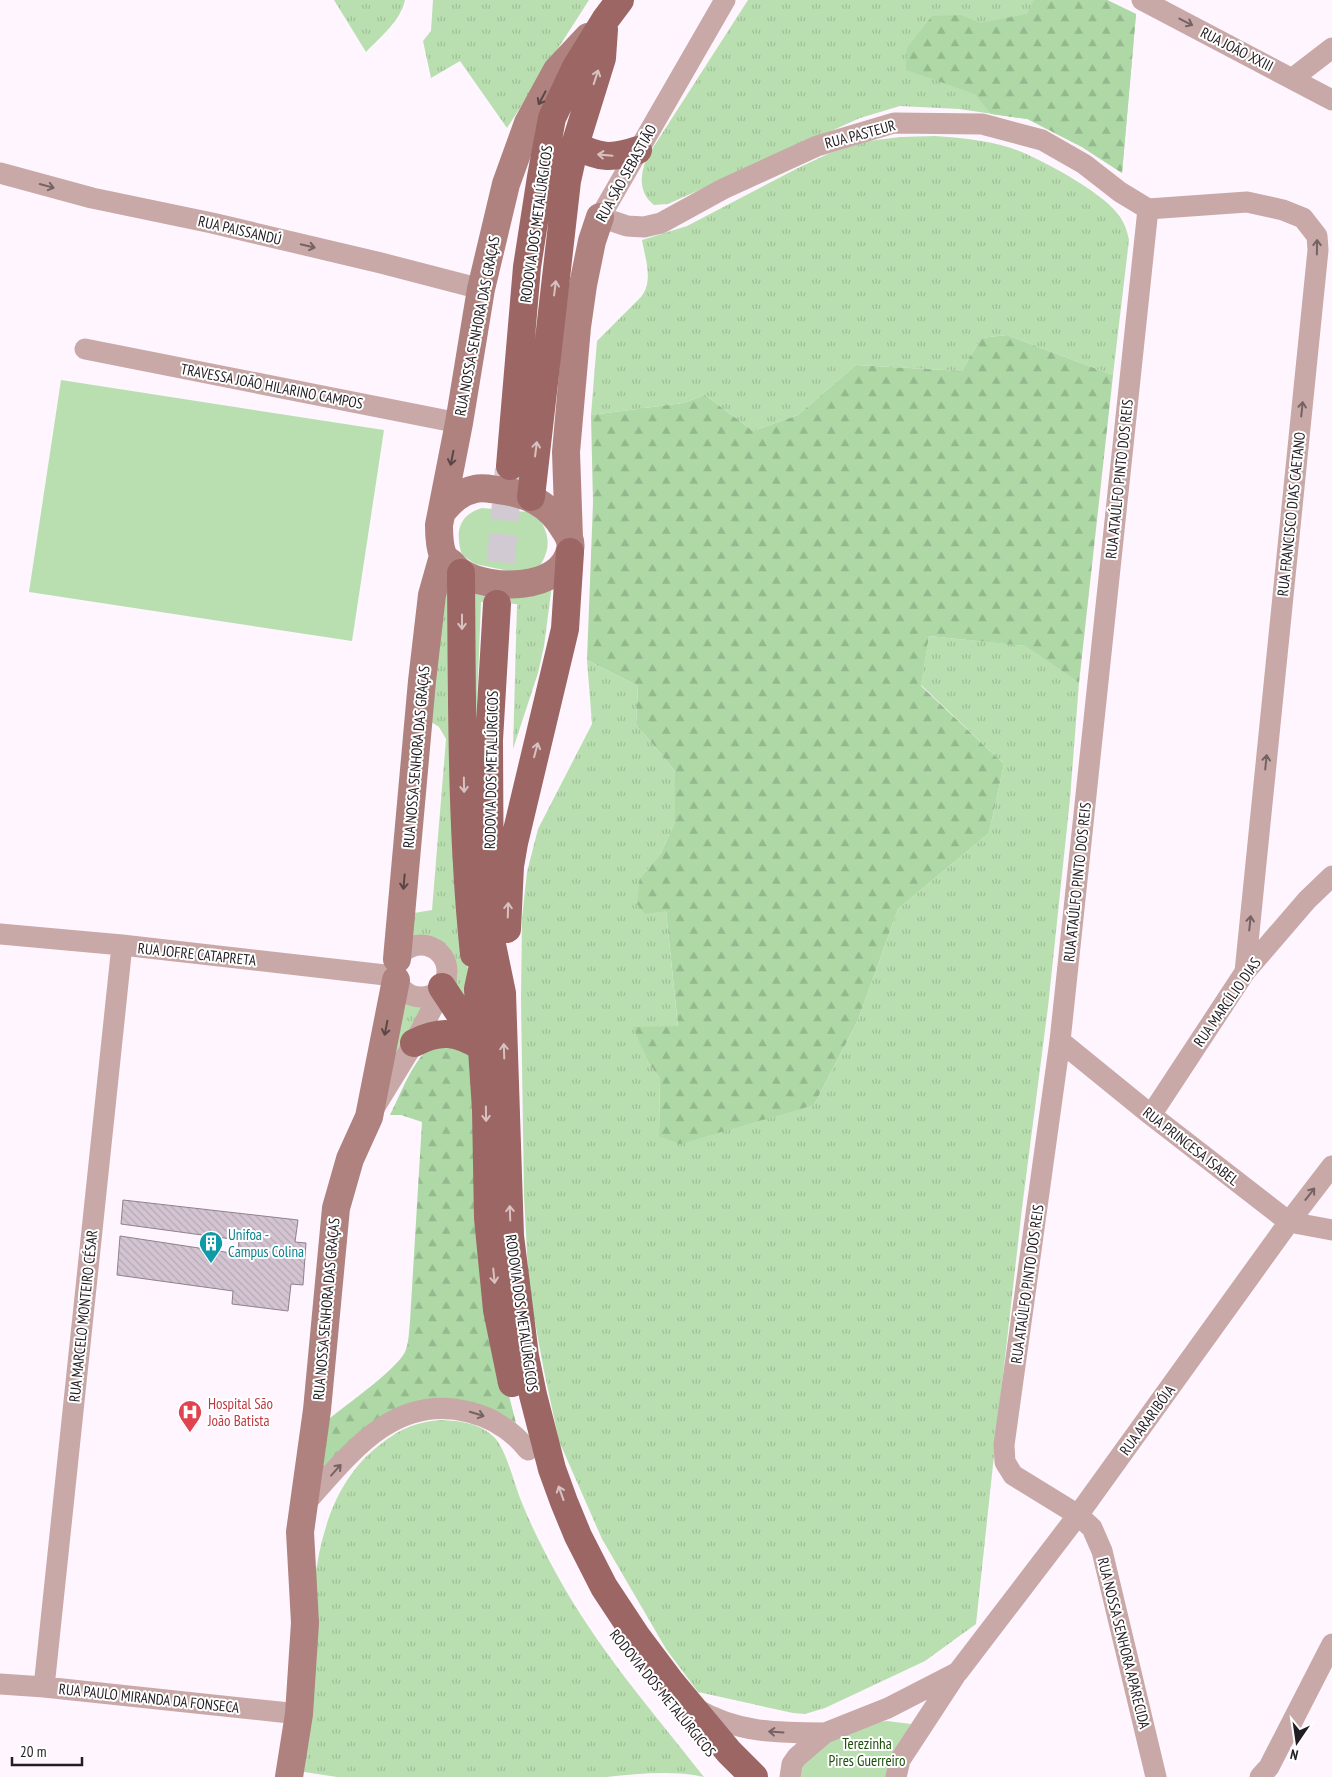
<svg xmlns="http://www.w3.org/2000/svg" width="1332" height="1777" font-family="'PT Sans Narrow',sans-serif">
<defs>
<pattern id="grass-tufts" width="24" height="20" patternUnits="userSpaceOnUse" patternTransform="scale(1.25)"><rect width="24" height="20" fill="#b9dfb0"/><path d="M3 7l-1-3M5 7V3M7 7l1-3M15 17l-1-3M17 17v-4M19 17l1-3" fill="none" stroke="#9fbf97"/></pattern>
<pattern id="forest-firs" width="22" height="20" patternUnits="userSpaceOnUse" patternTransform="scale(1.25)"><rect width="22" height="20" fill="#aed8a5"/><path d="M5 1l3.5 6h-7zM16 11l3.5 6h-7z" fill="#95b98e"/></pattern>
<pattern id="building-back-hatch" width="6" height="6" patternUnits="userSpaceOnUse" patternTransform="scale(1.25)"><rect width="6" height="6" fill="#d4c4d2"/><path d="M-1 5l2 2M0 0l6 6M5-1l2 2" fill="none" stroke="#b6a8b4"/></pattern>
</defs>
<rect width="100%" height="100%" fill="#fef5ff"/>
<path fill="url(#grass-tufts)" d="M 334,0 L 405,0 C 400,22 381,36 366,52 Z
M 433,0 L 589,0 L 507,128 L 460,61 L 431,78 L 423,41 L 431,31 Z
M 748,0 L 1107,0 L 1136,14 L 1122,173 L 1082,147 L 1027,119 L 959,109 L 900,106 L 860,118 L 668,204 L 654,205 C 638,193 640,174 647,157 Z
M 935,136 C 961,138 986,140 1011,148 C 1038,157 1100,191 1117,213 C 1124,221 1127,230 1129,240 L 1113,375 L 1007,335 L 981,338 L 962,371 L 856,365 L 798,415 L 753,431 L 705,395 L 683,403 L 591,415 L 597,341 L 641,297 C 654,281 645,258 642,240 L 687,226 L 798,168 L 830,153 L 869,141 L 900,137 Z
M 552,585 L 544,646 L 538,673 L 513,749 L 517,604 L 481,602 L 474,777 L 469,589 Z
M 450,588 L 464,938 L 473,1014 C 468,1004 456,990 454,980 C 452,974 454,967 452,960 C 445,940 427,936 408,940 L 408,914 L 432,910 L 446,739 L 439,727 L 430,721 L 441,605 Z
M 929,636 L 1027,646 L 1079,683 L 1070,799 L 1048,1007 L 1022,1208 L 995,1446 L 976,1624 L 925,1661 L 825,1708 L 805,1714 L 793,1713 L 698,1692 L 666,1649 L 602,1539 L 559,1441 L 544,1371 L 529,1290 L 524,1196 L 521,1000 L 522,918 L 527,872 L 538,829 L 592,724 L 587,660 L 638,686 L 636,724 L 675,771 L 675,822 L 661,853 L 640,878 L 666,911 L 678,1027 L 634,1027 L 648,1062 L 660,1079 L 659,1136 L 814,1105 L 858,1020 L 898,909 L 989,833 L 1004,764 L 921,685 Z
M 397,995 C 408,1002 416,1004 429,1002 L 377,1098 Z
M 441,1420 C 461,1421 479,1423 494,1437 C 506,1448 515,1487 522,1503 C 532,1528 544,1551 557,1575 C 597,1648 652,1711 704,1777 C 671,1770 639,1774 606,1777 L 337,1777 L 298,1771 C 301,1730 304,1690 308,1649 C 314,1578 317,1496 377,1447 C 398,1430 414,1422 441,1420 Z"/>
<path fill="url(#forest-firs)" d="M 1034,0 L 1107,0 L 1136,14 L 1122,173 L 1082,147 L 1028,119 L 991,114 L 975,94 L 906,70 L 907,48 L 932,16 L 961,15 L 980,23 L 1027,14 Z
M 1007,335 L 1113,375 L 1079,683 L 1026,646 L 929,636 L 921,686 L 1004,764 L 989,833 L 898,909 L 858,1020 L 814,1105 L 680,1144 L 659,1136 L 660,1079 L 648,1062 L 633,1027 L 678,1026 L 666,911 L 645,914 L 637,904 L 640,878 L 661,853 L 675,822 L 675,771 L 636,724 L 638,686 L 587,660 L 593,503 L 591,415 L 683,403 L 705,395 L 753,431 L 798,415 L 856,365 L 962,371 L 981,338 Z
M 434,1044 L 470,1053 L 494,1338 L 516,1423 L 502,1414 L 437,1401 L 319,1476 L 329,1419 C 347,1404 396,1370 405,1352 C 409,1343 409,1331 410,1321 L 422,1122 L 401,1115 L 390,1115 C 402,1092 412,1060 434,1044 Z"/>
<path fill="#b9dfb0" d="M 61,380 L 384,430 L 352,641 L 29,592 Z
M 482,508 L 528,512 L 537,515 C 549,533 552,546 540,566 L 518,573 L 475,564 L 462,555 C 455,533 458,515 482,508 Z
M 887,1721 L 911,1724 L 888,1777 L 796,1777 L 799,1767 L 827,1740 L 876,1722 Z"/>
<path fill="url(#building-back-hatch)" stroke="#90818d" d="M 123,1200 L 298,1220 L 295,1242 L 306,1243 L 303,1285 L 291,1284 L 288,1311 L 232,1304 L 233,1291 L 117,1275 L 120,1236 L 238,1254 L 239,1240 L 121,1224 Z"/>
<g fill="none" stroke-linecap="round" stroke-linejoin="round">
<path stroke="#d2cad3" stroke-width="28" stroke-dasharray="28 14" stroke-linecap="butt" d="M 497,604 L 509,469"/>
<path stroke="#c8a9a7" stroke-width="21" d="M 725,0 L 600,217 L 627,226 L 644,227 L 661,223 L 723,189 L 817,146 L 894,123 L 982,124 L 1042,140 L 1084,164 L 1120,192 L 1148,209
M 1142,0 L 1332,100
M 1293,78 L 1332,48
M 0,173 L 92,198 L 212,223 L 381,263 L 481,289
M 1148,209 L 1060,1041 L 1004,1445 L 1005,1462 L 1013,1475 L 1078,1515 L 1092,1528 L 1102,1551 L 1156,1777
M 1148,209 L 1247,202 L 1283,210 L 1303,218 L 1317,236 L 1318,250 L 1245,972
M 85,349 L 459,423
M 0,934 L 122,945 L 394,976
M395 971a26 26 0 1 1 52 0a26 26 0 1 1-52 0Z
M 1060,1041 L 1151,1115 L 1289,1222 L 1332,1230
M 373,1110 L 414,1043 L 434,1005 L 438,991
M 1151,1115 L 1245,972 L 1307,900 L 1332,876
M 303,1506 C 347,1457 393,1392 469,1412 C 494,1418 512,1430 528,1450
M 0,1684 L 44,1687 L 299,1714
M 44,1687 L 122,945
M 695,1708 C 737,1733 777,1733 825,1733
M 790,1777 L 792,1764 L 797,1757 L 825,1733 L 888,1708 L 958,1672 L 1078,1515 L 1289,1222 L 1332,1166
M 896,1777 L 900,1760 L 955,1676
M 1260,1777 L 1269,1767 L 1332,1644"/>
<path stroke="#af827f" stroke-width="28" d="M 442,512 C 451,501 460,492 475,489 C 482,487 491,489 498,490 C 526,493 549,503 564,529 C 568,535 572,541 570,550 C 562,591 490,591 462,573 C 458,571 454,566 451,563 C 448,561 444,558 443,555 C 439,546 439,534 439,525 L 459,423 L 481,289 L 506,184 L 528,123 L 557,70 L 588,37
M 569,538 L 566,452 L 577,327 L 583,285 L 592,241 L 600,217
M 397,959 L 422,681 L 432,595 L 443,556
M 289,1777 L 299,1714 L 305,1623 L 300,1532 L 317,1410 L 336,1208 L 350,1159 L 369,1117 L 396,980"/>
<path stroke="#9b6663" stroke-width="28" d="M 575,145 C 598,158 612,159 638,150
M 510,466 L 527,267 L 541,177 L 552,118 L 576,67 L 605,20 L 620,0
M 531,497 L 567,181 L 575,145 L 602,58 L 604,29
M 461,573 C 462,700 461,828 474,954
M 497,604 L 489,740 L 490,935 L 502,993 L 510,1236 L 525,1356 L 533,1395 L 552,1469 L 564,1502 L 578,1536 L 604,1587 L 637,1637 L 670,1681 L 729,1752 L 754,1777
M 507,929 L 510,866 L 514,843 L 565,629 L 570,552
M 487,947 L 478,989 L 486,1109 L 488,1218 L 497,1310 L 512,1383
M 442,987 L 481,1046
M 414,1043 C 441,1029 457,1032 482,1047"/>
</g>
<defs><path id="oneway-shaft" d="M-6 0H5M1.5-3L5.5 0L1.5 3" fill="none" stroke-width="1.6" stroke-linecap="round" stroke-linejoin="round" transform="scale(1.25)"/></defs>
<g stroke="#756364">
<use href="#oneway-shaft" transform="translate(1186 22) rotate(27)"/>
<use href="#oneway-shaft" transform="translate(47 186) rotate(15)"/>
<use href="#oneway-shaft" transform="translate(308 246) rotate(13)"/>
<use href="#oneway-shaft" transform="translate(1317 247) rotate(-89)"/>
<use href="#oneway-shaft" transform="translate(1302 409) rotate(-84)"/>
<use href="#oneway-shaft" transform="translate(1266 762) rotate(-84)"/>
<use href="#oneway-shaft" transform="translate(1250 923) rotate(-84)"/>
<use href="#oneway-shaft" transform="translate(1310 1194) rotate(-52)"/>
<use href="#oneway-shaft" transform="translate(477 1414) rotate(17)"/>
<use href="#oneway-shaft" transform="translate(336 1470) rotate(-48)"/>
<use href="#oneway-shaft" transform="translate(776 1732) rotate(-176)"/>
</g>
<g stroke="#d7c2c1">
<use href="#oneway-shaft" transform="translate(596 77) rotate(-72)"/>
<use href="#oneway-shaft" transform="translate(605 155) rotate(-175)"/>
<use href="#oneway-shaft" transform="translate(555 288) rotate(-83)"/>
<use href="#oneway-shaft" transform="translate(536 449) rotate(-83)"/>
<use href="#oneway-shaft" transform="translate(462 622) rotate(90)"/>
<use href="#oneway-shaft" transform="translate(536 750) rotate(-75)"/>
<use href="#oneway-shaft" transform="translate(464 785) rotate(89)"/>
<use href="#oneway-shaft" transform="translate(508 910) rotate(-88)"/>
<use href="#oneway-shaft" transform="translate(504 1051) rotate(-92)"/>
<use href="#oneway-shaft" transform="translate(486 1114) rotate(89)"/>
<use href="#oneway-shaft" transform="translate(510 1213) rotate(-92)"/>
<use href="#oneway-shaft" transform="translate(494 1276) rotate(84)"/>
<use href="#oneway-shaft" transform="translate(561 1493) rotate(-110)"/>
</g>
<g stroke="#5a4547">
<use href="#oneway-shaft" transform="translate(542 98) rotate(118)"/>
<use href="#oneway-shaft" transform="translate(452 458) rotate(101)"/>
<use href="#oneway-shaft" transform="translate(404 882) rotate(95)"/>
<use href="#oneway-shaft" transform="translate(386 1028) rotate(101)"/>
</g>
<defs>
<g id="building-pin" transform="scale(1.25)"><path d="M0 17L-7.5 6A9.5 9.5 0 1 1 7.5 6Z" fill="#0f9aa8" stroke="#fff"/><path d="M-4-6H4V6H1V3H-1V6H-4ZM-2.5-4.3h1.7v1.8h-1.7ZM.8-4.3h1.7v1.8H.8ZM-2.5-1h1.7V.8h-1.7ZM.8-1h1.7V.8H.8Z" fill="#fff"/></g>
<g id="hospital-pin" transform="scale(1.25)"><path d="M0 17L-7.5 6A9.5 9.5 0 1 1 7.5 6Z" fill="#e0444e" stroke="#fff"/><path d="M-5-5h3v3.5h4V-5h3V5h-3V1.5h-4V5h-3Z" fill="#fff"/></g>
</defs>
<g fill-rule="evenodd">
<use href="#building-pin" x="211" y="1243"/>
<use href="#hospital-pin" x="190" y="1412"/>
</g>
<g text-anchor="middle" dominant-baseline="central" stroke-width="4" stroke-linejoin="round" paint-order="stroke">
<g font-size="15" fill="#221d22" stroke="#fff">
<text transform="translate(1237 49) rotate(27)">RUA JOÃO XXIII</text>
<text transform="translate(860 134) rotate(-15)">RUA PASTEUR</text>
<text transform="translate(626 173) rotate(-61)">RUA SÃO SEBASTIÃO</text>
<text transform="translate(536 224) rotate(-82)">RODOVIA DOS METALÚRGICOS</text>
<text transform="translate(240 230) rotate(13)">RUA PAISSANDÚ</text>
<text transform="translate(477 326) rotate(-79)">RUA NOSSA SENHORA DAS GRAÇAS</text>
<text transform="translate(272 386) rotate(11)">TRAVESSA JOÃO HILARINO CAMPOS</text>
<text transform="translate(1119 479) rotate(-84)">RUA ATAÚLFO PINTO DOS REIS</text>
<text transform="translate(1291 514) rotate(-84)">RUA FRANCISCO DIAS CAETANO</text>
<text transform="translate(416 757) rotate(-85)">RUA NOSSA SENHORA DAS GRAÇAS</text>
<text transform="translate(491 770) rotate(-89)">RODOVIA DOS METALÚRGICOS</text>
<text transform="translate(1077 882) rotate(-84)">RUA ATAÚLFO PINTO DOS REIS</text>
<text transform="translate(197 954) rotate(6)">RUA JOFRE CATAPRETA</text>
<text transform="translate(1227 1002) rotate(-55)">RUA MARCÍLIO DIAS</text>
<text transform="translate(1191 1146) rotate(38)">RUA PRINCESA ISABEL</text>
<text transform="translate(1027 1284) rotate(-82)">RUA ATAÚLFO PINTO DOS REIS</text>
<text transform="translate(326 1309) rotate(-85)">RUA NOSSA SENHORA DAS GRAÇAS</text>
<text transform="translate(522 1313) rotate(82)">RODOVIA DOS METALÚRGICOS</text>
<text transform="translate(83 1316) rotate(-84)">RUA MARCELO MONTEIRO CÉSAR</text>
<text transform="translate(1147 1420) rotate(-54)">RUA ARARIBÓIA</text>
<text transform="translate(1124 1643) rotate(76)">RUA NOSSA SENHORA APARECIDA</text>
<text transform="translate(663 1693) rotate(51)">RODOVIA DOS METALÚRGICOS</text>
<text transform="translate(149 1698) rotate(6)">RUA PAULO MIRANDA DA FONSECA</text>
</g>
<g font-size="15" fill="#0d838f" stroke="#fff" text-anchor="start">
<text x="228" y="1234">Unifoa -<tspan x="228" dy="17">Campus Colina</tspan></text>
</g>
<g font-size="15" fill="#be3a42" stroke="#fff" text-anchor="start">
<text x="208" y="1403">Hospital São<tspan x="208" dy="17">João Batista</tspan></text>
</g>
<g font-size="15" fill="#1a4e09" stroke="#fff">
<text x="867" y="1743">Terezinha<tspan x="867" dy="17">Pires Guerreiro</tspan></text>
</g>
</g>
<g transform="translate(1297 1742) rotate(193)" stroke="#ffffff" stroke-width="4" paint-order="stroke">
<path d="M0-4L9 19L0 12L-9 19Z" fill="#221d22"/>
<text y="-8" font-size="14" font-weight="bold" text-anchor="middle" fill="#221d22">N</text>
</g>
<path d="M12 1757v8h70v-8" fill="none" stroke="#221d22" stroke-width="2.5"/>
<text x="20" y="1757" font-size="15" fill="#221d22" stroke="#ffffff" stroke-width="4" paint-order="stroke">20 m</text>
</svg>
